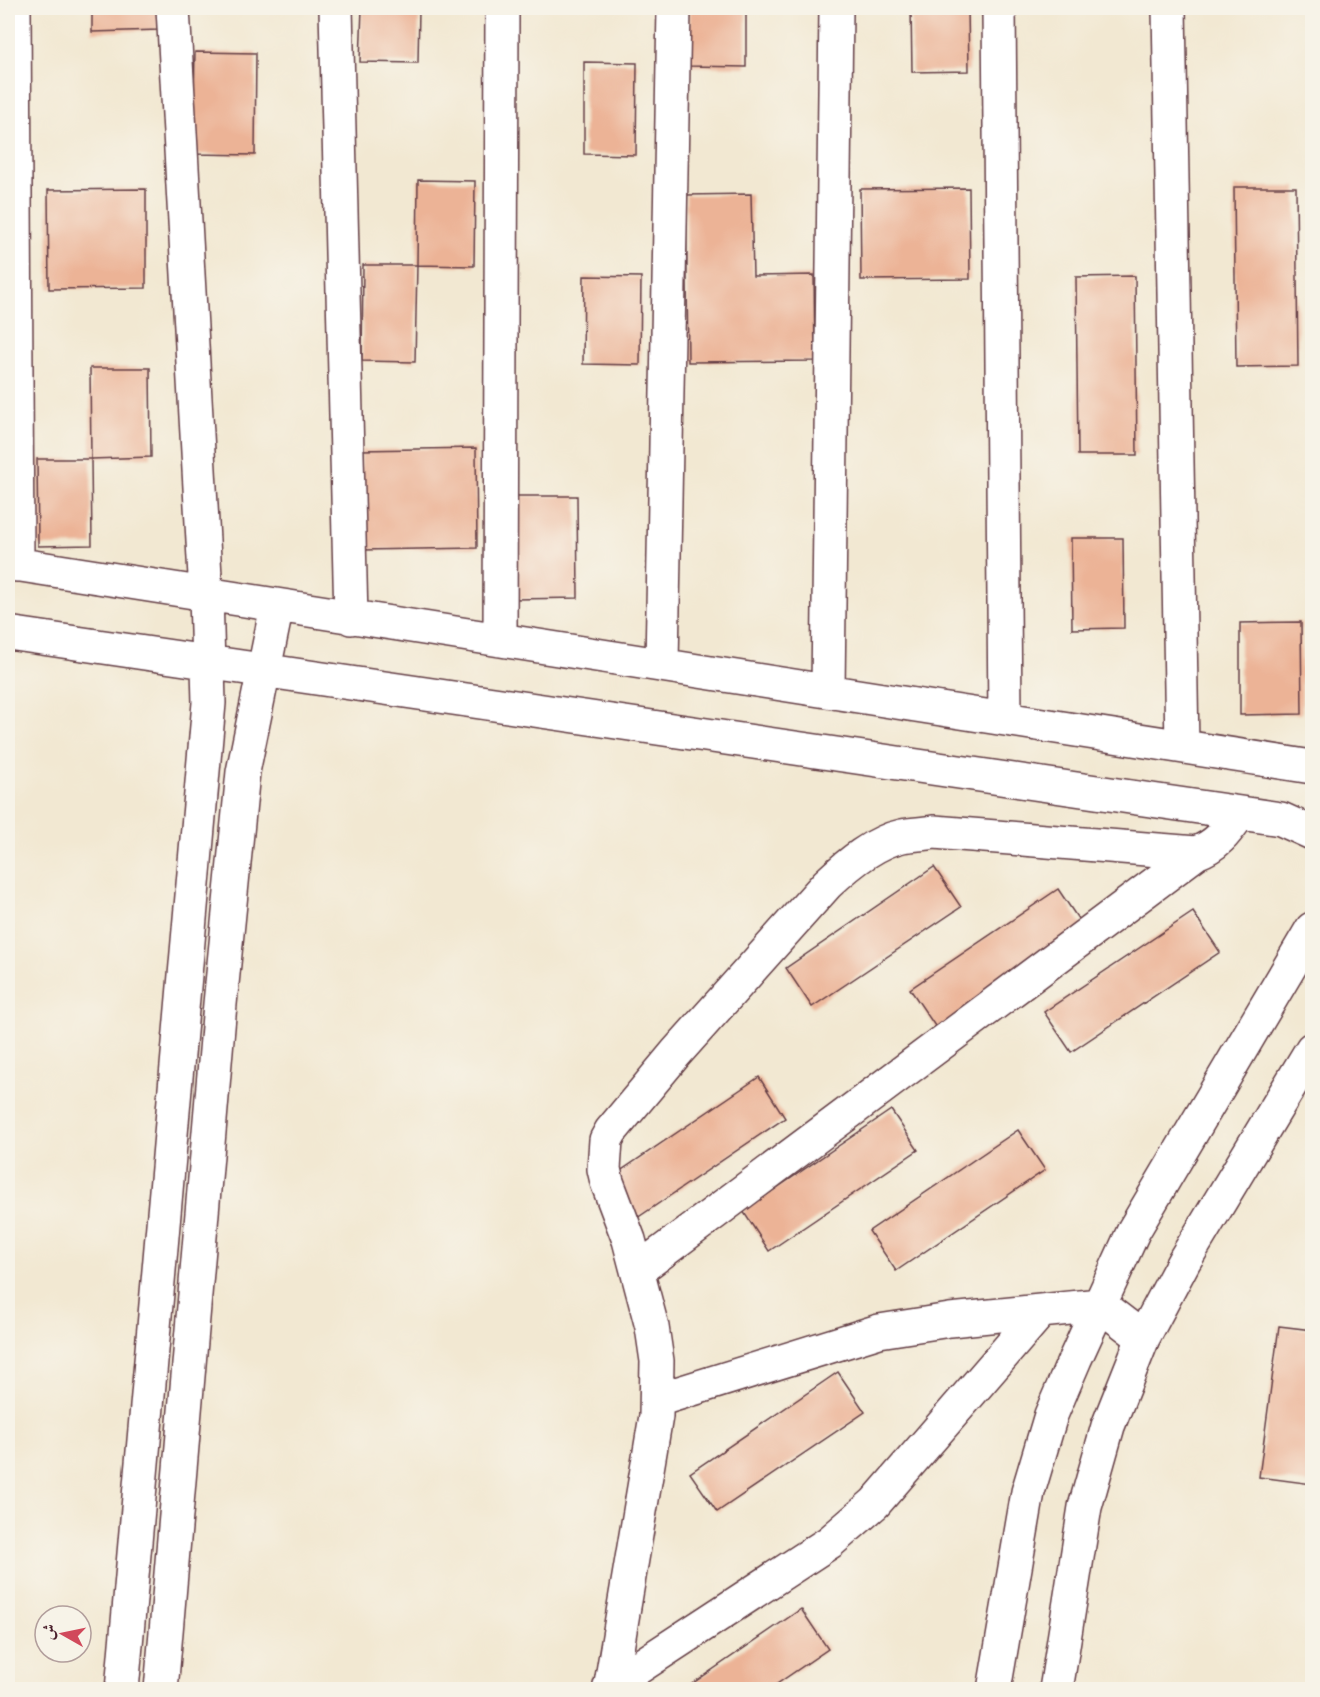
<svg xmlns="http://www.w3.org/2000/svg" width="1320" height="1697" font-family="'Old Standard TT',Amiri,serif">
<rect width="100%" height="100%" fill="#f7f3e8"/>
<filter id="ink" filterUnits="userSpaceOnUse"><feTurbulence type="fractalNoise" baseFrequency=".0167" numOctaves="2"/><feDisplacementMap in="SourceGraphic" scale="12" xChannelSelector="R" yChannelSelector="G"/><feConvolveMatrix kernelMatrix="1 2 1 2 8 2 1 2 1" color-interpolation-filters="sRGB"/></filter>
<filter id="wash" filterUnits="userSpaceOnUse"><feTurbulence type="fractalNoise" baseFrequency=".008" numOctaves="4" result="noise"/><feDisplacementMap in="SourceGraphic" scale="24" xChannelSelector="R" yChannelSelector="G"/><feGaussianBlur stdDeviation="1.35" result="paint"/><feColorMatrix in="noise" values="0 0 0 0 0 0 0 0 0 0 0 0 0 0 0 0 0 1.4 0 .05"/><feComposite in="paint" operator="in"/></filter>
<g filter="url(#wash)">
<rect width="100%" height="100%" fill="#f2e8d2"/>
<g id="blocks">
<path fill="#ecb396" d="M 92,8 L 158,8 L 159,30 L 92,32 Z
M 362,8 L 419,8 L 418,63 L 360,62 Z
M 690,8 L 746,8 L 746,67 L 689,66 Z
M 911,8 L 968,8 L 969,71 L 912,72 Z
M 195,52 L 256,53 L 255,155 L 193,154 Z
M 584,62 L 637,63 L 636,155 L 584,154 Z
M 418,180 L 475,181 L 474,266 L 417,265 L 415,362 L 362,361 L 363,265 L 417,265 Z
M 1234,187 L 1296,187 L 1298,366 L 1236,367 Z
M 969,188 L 970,279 L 861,280 L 860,189 Z
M 146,189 L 146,288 L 49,289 L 48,190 Z
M 751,194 L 753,276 L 814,275 L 815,361 L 688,362 L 686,195 Z
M 584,276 L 641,277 L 640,365 L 583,364 Z
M 1135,276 L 1137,455 L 1078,455 L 1076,277 Z
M 90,368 L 150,368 L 151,457 L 91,459 Z
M 476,448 L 477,548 L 362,550 L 361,450 Z
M 37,459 L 91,459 L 92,545 L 38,546 Z
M 513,496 L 577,496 L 578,598 L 514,599 Z
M 1071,538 L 1123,538 L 1124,628 L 1072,629 Z
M 1301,622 L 1302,714 L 1240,715 L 1240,623 Z
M 934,867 L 961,907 L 812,1007 L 786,968 Z
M 1058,889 L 1085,929 L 937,1029 L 910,989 Z
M 1193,912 L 1220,952 L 1071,1052 L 1044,1012 Z
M 759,1077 L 785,1118 L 637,1218 L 610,1178 Z
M 891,1110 L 918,1150 L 769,1251 L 743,1211 Z
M 1018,1130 L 1045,1170 L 896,1271 L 869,1231 Z
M 1279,1326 L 1312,1330 L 1312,1484 L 1259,1477 Z
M 838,1372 L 865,1412 L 717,1512 L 690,1473 Z
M 801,1609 L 828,1649 L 768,1690 L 683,1690 Z"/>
</g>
</g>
<g filter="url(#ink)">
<use href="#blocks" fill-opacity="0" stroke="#633d44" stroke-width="1.5"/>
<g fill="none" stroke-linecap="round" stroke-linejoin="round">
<g stroke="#633d44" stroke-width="36">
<path id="street" d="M 14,8 L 17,565
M 336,8 L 351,618
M 999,8 L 1005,718
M 1169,8 L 1182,746
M 8,563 L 1312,767
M 8,633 L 1281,819 L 1312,833
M 500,640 L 502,8
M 662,664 L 674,8
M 828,690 L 836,8
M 638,1270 L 1196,853
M 657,1400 L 879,1331 L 950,1320 L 1100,1305 L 1143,1338
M 610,1686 L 830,1542 L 875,1503 L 1041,1311
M 122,1690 L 209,703 L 206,594 L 173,8
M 161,1690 L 220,1004 L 243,772 L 277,606
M 610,1690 L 656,1416 L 657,1361 L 652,1327 L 629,1240 L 607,1182 L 604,1169 L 606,1140 L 611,1131 L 676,1053 L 827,884 C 848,864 874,842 902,836 C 912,834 924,834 934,832 L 1196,853 C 1218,845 1227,831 1240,813
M 994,1690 L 1028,1492 L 1051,1415 L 1075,1359 L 1134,1230 L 1312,929
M 1056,1690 L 1085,1507 L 1108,1426 L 1143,1338 L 1184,1261 L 1312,1049"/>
</g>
<use href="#street" stroke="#fff" stroke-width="33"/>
</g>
</g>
<rect width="1320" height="1697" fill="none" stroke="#f7f3e8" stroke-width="30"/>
<g transform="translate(63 1634) rotate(279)"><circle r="28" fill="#f7f3e8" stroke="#b29e9c" stroke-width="1.5"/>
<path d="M0-4.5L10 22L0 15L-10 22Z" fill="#d1495b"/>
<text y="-9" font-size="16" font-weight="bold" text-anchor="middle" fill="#4a1f2b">ش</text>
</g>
</svg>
